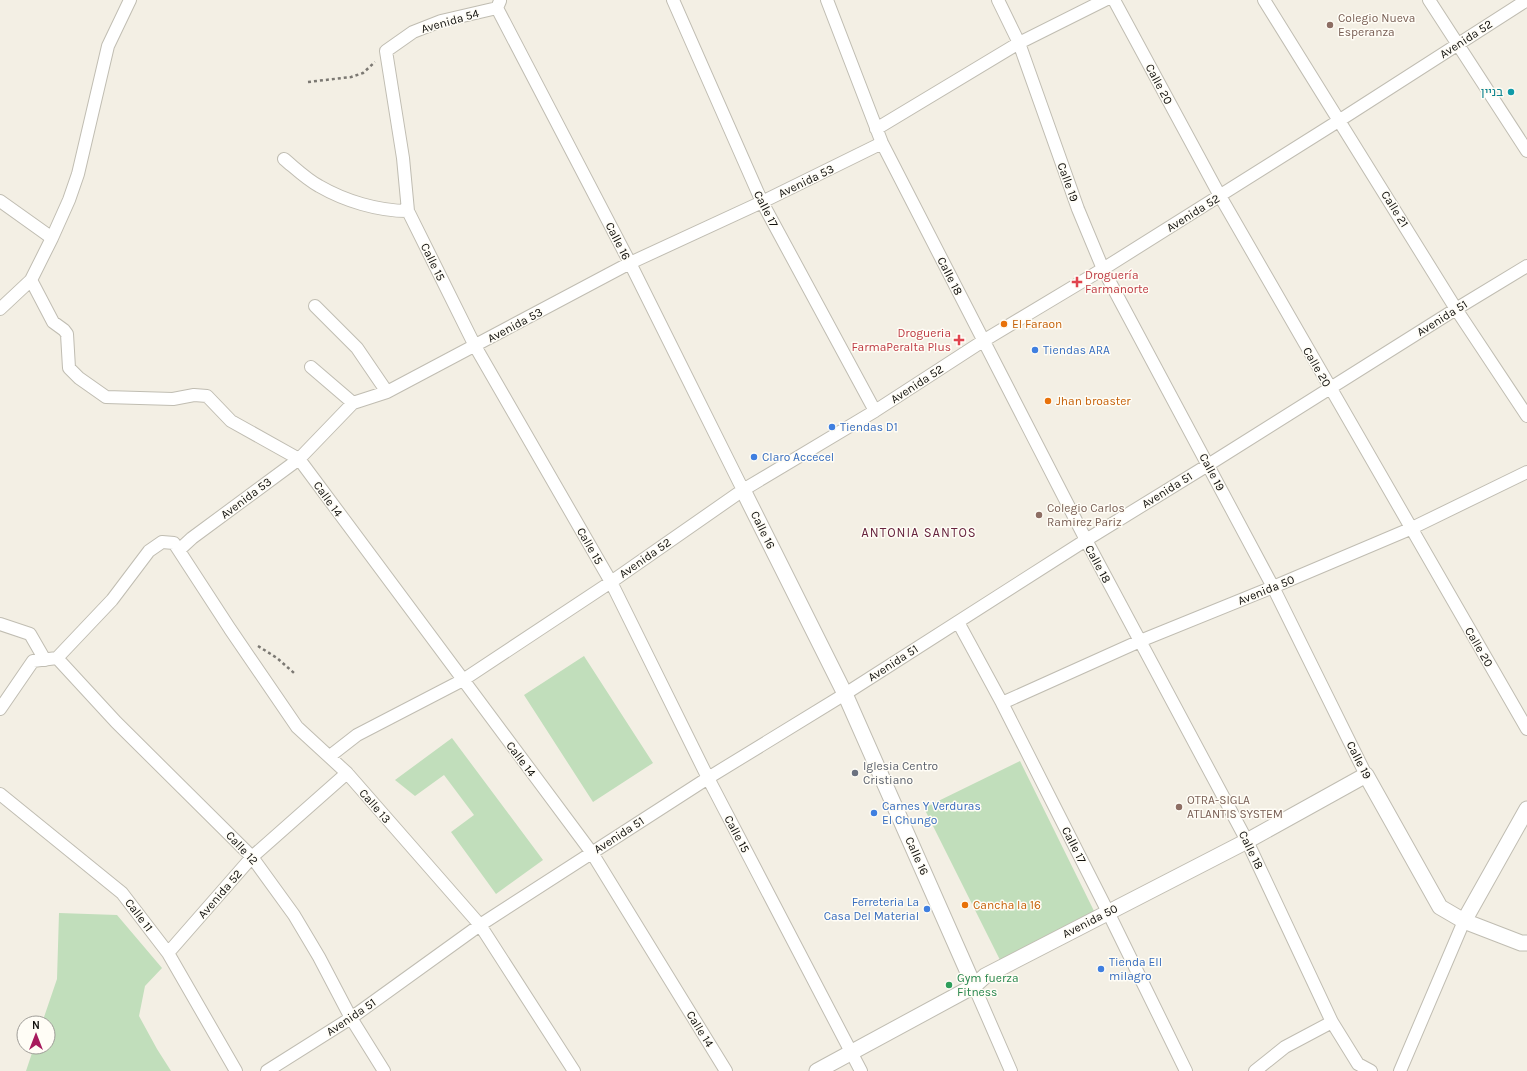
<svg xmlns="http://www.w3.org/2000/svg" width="1527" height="1071" font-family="Karla,'Noto Sans Hebrew',sans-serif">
<rect width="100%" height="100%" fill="#f3efe4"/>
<path fill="#c1debb" d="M 584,656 L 653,763 L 593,802 L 524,695 Z
M 452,738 L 543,860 L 496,894 L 451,832 L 474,815 L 444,775 L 415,796 L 395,780 Z
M 1020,761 L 1095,913 L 1000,960 L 924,808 Z
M 59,913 L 117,915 L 162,968 L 145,986 L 139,1016 L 157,1049 L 171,1071 L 26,1071 L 34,1047 L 48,1047 L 48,1023 L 42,1023 L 57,979 Z"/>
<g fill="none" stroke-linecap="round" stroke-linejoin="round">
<g stroke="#c0bdb2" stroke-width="14">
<path id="minor" d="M 673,0 L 762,202 L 875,411
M 827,0 L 882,143 L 1086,540 L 1247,841 L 1332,1022 L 1358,1064 L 1371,1071
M 998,0 L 1019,43 L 1078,209 L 1103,269 L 1273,587 L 1366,775
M 1114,0 L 1220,196 L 1527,729
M 1264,0 L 1456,309 L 1527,416
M 1429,0 L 1527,151
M 500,1 L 497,8 L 630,263 L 743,490
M 497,8 L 441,21 L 413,32 L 386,51 L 403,158 L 408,211 L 475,346 L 611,582 L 708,778 L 861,1071
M 876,129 L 1019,43 L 1105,0
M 284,159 C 295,168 306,179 319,186 C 345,201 378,211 408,211
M 0,201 L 52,238
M 31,280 L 53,322 L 64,330 L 67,334 L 69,368 L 79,378 L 106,397 L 173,399 L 194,395 L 207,396 L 231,421 L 299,459 L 592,853 L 726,1071
M 315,306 L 357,348 L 387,392
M 0,309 L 31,280 L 52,238 L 69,200 L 78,174 L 108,46 L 130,0
M 311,367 L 353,403
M 179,550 L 192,538 L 299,459 L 353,403 L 387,392 L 630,263 L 762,202 L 882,143
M 958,622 L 1002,703 L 1108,912 L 1186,1071
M 0,624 L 30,634 L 45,660
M 57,658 L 116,722 L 252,857 L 294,915 L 319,957 L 351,1018 L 384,1071
M 1002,703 L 1140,641 L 1273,587 L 1410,529 L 1527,472
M 0,709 L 33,661 L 57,658 L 112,600 L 149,551 L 162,542 L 174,543 L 230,629 L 297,727 L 347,773 L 480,925 L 574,1071
M 330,756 L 357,735 L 463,680 L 611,582 L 743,490 L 875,411 L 983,341 L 1103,269 L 1340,120 L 1527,0
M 0,794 L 122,893 L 168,953 L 236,1071
M 168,953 L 252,857 L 347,773
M 974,986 L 1011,1071
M 267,1071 L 351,1018 L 480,925 L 708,778 L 845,694 L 1086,540 L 1208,465 L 1456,309 L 1527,266
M 1255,1071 L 1285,1047 L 1332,1022
M 1400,1071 L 1464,921"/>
</g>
<g stroke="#c0bdb2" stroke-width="17">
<path id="tertiary" d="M 743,490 L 845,694 L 974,986
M 1464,921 L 1527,809
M 817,1071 L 974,986 L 985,976 L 1247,841 L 1366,775 L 1440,907 L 1464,921 L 1521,943 L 1527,943"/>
</g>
<path stroke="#7b7872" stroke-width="2.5" stroke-dasharray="3 3" stroke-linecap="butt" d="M 308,82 L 351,77 L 363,73 L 375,62
M 258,646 L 277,658 L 294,673"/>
<use href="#minor" stroke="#fff" stroke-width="12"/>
<use href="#tertiary" stroke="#fff" stroke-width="15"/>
</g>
<g fill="#8d6e63" stroke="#fffdf6" stroke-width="1.5">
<circle cx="1330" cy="25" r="4"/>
<circle cx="1039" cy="515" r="4"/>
<circle cx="1179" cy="807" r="4"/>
</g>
<circle fill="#0f9aa8" stroke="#fffdf6" stroke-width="1.5" cx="1511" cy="92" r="4"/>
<g fill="#e0444e" stroke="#fffdf6" stroke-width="1.5">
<path d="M1075 276h4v4h4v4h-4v4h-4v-4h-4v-4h4z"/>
<path d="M957 334h4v4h4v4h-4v4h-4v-4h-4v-4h4z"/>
</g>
<g fill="#e8710a" stroke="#fffdf6" stroke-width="1.5">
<circle cx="1004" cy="324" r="4"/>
<circle cx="1048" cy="401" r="4"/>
<circle cx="965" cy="905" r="4"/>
</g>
<g fill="#3f7fe0" stroke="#fffdf6" stroke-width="1.5">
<circle cx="1035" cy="350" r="4"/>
<circle cx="832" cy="427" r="4"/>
<circle cx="754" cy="457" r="4"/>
<circle cx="874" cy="813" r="4"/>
<circle cx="927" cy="909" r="4"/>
<circle cx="1101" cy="969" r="4"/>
</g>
<circle fill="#6b7280" stroke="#fffdf6" stroke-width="1.5" cx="855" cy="773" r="4"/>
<circle fill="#2e9e5b" stroke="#fffdf6" stroke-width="1.5" cx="949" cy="985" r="4"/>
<g text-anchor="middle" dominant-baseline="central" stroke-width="3" stroke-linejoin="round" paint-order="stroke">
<g font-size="12" fill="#785e54" stroke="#fffdf6" text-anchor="start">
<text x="1338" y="18">Colegio Nueva<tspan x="1338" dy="14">Esperanza</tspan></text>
<text x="1047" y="508">Colegio Carlos<tspan x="1047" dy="14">Ramirez Pariz</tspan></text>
<text x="1187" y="800">OTRA-SIGLA<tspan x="1187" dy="14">ATLANTIS SYSTEM</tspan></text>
</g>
<g font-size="12" fill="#11100d" stroke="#fffdf6">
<text transform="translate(450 21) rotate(-16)">Avenida 54</text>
<text transform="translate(1466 39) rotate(-33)">Avenida 52</text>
<text transform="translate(1159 84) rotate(62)">Calle 20</text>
<text transform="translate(806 181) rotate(-26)">Avenida 53</text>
<text transform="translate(1068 182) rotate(70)">Calle 19</text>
<text transform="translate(766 209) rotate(63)">Calle 17</text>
<text transform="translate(1395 209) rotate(58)">Calle 21</text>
<text transform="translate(1193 213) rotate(-32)">Avenida 52</text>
<text transform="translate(618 241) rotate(63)">Calle 16</text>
<text transform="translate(433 262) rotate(64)">Calle 15</text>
<text transform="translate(950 276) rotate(63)">Calle 18</text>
<text transform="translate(1442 318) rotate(-32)">Avenida 51</text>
<text transform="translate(515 325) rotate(-28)">Avenida 53</text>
<text transform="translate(1317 367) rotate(60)">Calle 20</text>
<text transform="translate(917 384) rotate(-33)">Avenida 52</text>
<text transform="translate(1212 472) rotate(62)">Calle 19</text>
<text transform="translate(1167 490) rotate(-32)">Avenida 51</text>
<text transform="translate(246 498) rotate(-37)">Avenida 53</text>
<text transform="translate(328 499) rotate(54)">Calle 14</text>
<text transform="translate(763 530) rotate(64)">Calle 16</text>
<text transform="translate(590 546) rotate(60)">Calle 15</text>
<text transform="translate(645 558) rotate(-35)">Avenida 52</text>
<text transform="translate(1098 564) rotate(62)">Calle 18</text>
<text transform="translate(1266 590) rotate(-22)">Avenida 50</text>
<text transform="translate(1479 647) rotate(60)">Calle 20</text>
<text transform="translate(893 663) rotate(-33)">Avenida 51</text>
<text transform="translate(521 759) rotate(53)">Calle 14</text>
<text transform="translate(1359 760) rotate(63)">Calle 19</text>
<text transform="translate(375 806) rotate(49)">Calle 13</text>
<text transform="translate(737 834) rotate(62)">Calle 15</text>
<text transform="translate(619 835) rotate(-33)">Avenida 51</text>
<text transform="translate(1074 845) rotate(63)">Calle 17</text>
<text transform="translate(242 848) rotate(47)">Calle 12</text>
<text transform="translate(1251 850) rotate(64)">Calle 18</text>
<text transform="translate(917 856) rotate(66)">Calle 16</text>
<text transform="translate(220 894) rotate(-49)">Avenida 52</text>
<text transform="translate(139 915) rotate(53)">Calle 11</text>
<text transform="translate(1090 921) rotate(-27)">Avenida 50</text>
<text transform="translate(351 1017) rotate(-34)">Avenida 51</text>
<text transform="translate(700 1029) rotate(58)">Calle 14</text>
</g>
<g font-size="12" fill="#0d838f" stroke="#fffdf6" text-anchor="end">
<text x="1503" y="92">בניין</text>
</g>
<g font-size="12" fill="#be3a42" stroke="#fffdf6" text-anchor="start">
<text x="1085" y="275">Droguería<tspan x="1085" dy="14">Farmanorte</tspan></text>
<text x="951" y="333" text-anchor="end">Drogueria<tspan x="951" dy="14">FarmaPeralta Plus</tspan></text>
</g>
<g font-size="12" fill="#c56008" stroke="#fffdf6" text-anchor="start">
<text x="1012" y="324">El Faraon</text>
<text x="1056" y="401">Jhan broaster</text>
<text x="973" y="905">Cancha la 16</text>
</g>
<g font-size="12" fill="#366cbe" stroke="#fffdf6" text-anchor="start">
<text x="1043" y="350">Tiendas ARA</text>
<text x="840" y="427">Tiendas D1</text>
<text x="762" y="457">Claro Accecel</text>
<text x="882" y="806">Carnes Y Verduras<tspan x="882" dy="14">El Chungo</tspan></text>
<text x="919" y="902" text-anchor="end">Ferreteria La<tspan x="919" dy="14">Casa Del Material</tspan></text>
<text x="1109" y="962">Tienda Ell<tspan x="1109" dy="14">milagro</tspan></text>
</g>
<g font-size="12" fill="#5b616d" stroke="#fffdf6" text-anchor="start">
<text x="863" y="766">Iglesia Centro<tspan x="863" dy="14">Cristiano</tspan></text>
</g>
<g font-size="12" fill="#27864d" stroke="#fffdf6" text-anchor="start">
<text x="957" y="978">Gym fuerza<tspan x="957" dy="14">Fitness</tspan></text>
</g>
<g font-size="13" letter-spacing="1" fill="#67243e" stroke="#fffdf6">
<text x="919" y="532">ANTONIA SANTOS</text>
</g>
</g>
<g transform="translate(36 1035)"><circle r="19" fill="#fffdf6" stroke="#a09e99"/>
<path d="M0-3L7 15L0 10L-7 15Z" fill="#a71a5d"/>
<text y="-6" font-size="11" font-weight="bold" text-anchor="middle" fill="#11100d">N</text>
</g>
</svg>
